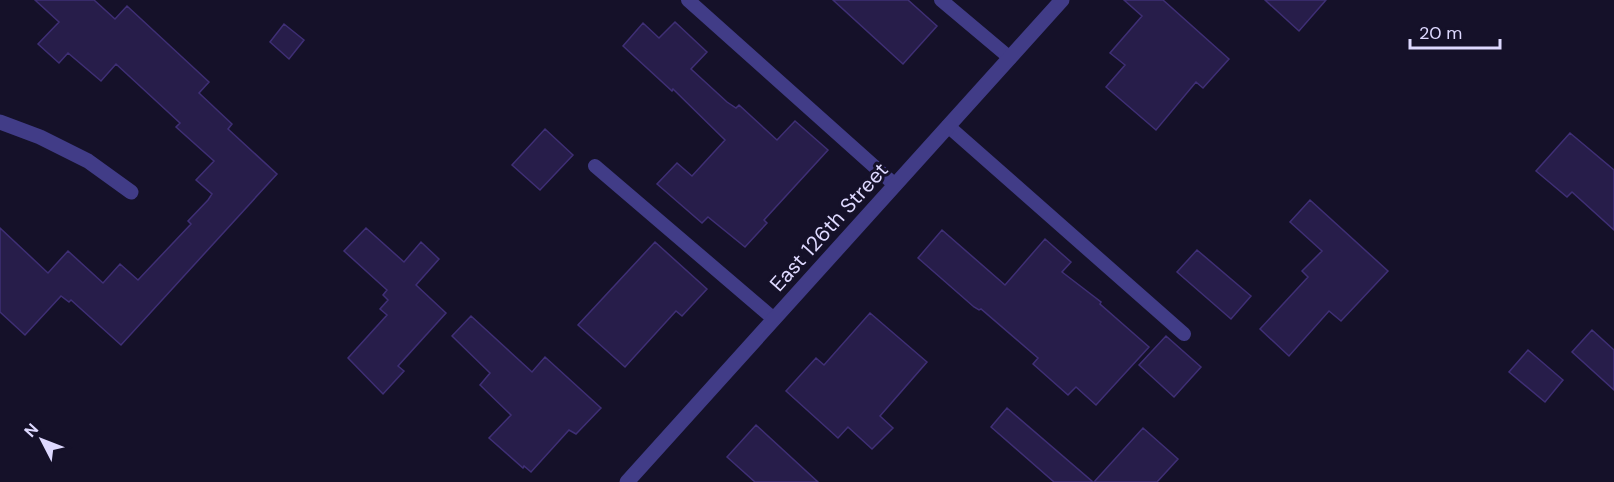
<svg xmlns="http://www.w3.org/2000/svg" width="1614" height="482" font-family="'DM Sans',sans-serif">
<rect width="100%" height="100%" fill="#151129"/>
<path fill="#271d4a" stroke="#3f2f75" stroke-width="1.5" d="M 35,0 L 94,0 L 115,19 L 127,6 L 209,82 L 199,93 L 232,124 L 228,129 L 277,174 L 121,345 L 71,300 L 69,302 L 61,296 L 25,335 L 0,312 L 0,228 L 48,273 L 68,251 L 103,283 L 120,264 L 138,280 L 191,224 L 188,221 L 208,200 L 212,194 L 196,180 L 214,161 L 176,127 L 180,123 L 116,64 L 101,81 L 68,53 L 59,63 L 38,44 L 59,22 Z
M 833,0 L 908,0 L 937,26 L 903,64 Z
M 1124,0 L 1163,0 L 1229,59 L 1203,88 L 1196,82 L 1156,130 L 1106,87 L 1125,65 L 1110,53 L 1142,16 Z
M 1265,0 L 1326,0 L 1299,31 Z
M 675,22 L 707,52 L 691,69 L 727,102 L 736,108 L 739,105 L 777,140 L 795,121 L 828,150 L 764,220 L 767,223 L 745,247 L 708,217 L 702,223 L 657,184 L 677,163 L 692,176 L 725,140 L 673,89 L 672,91 L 623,46 L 643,23 L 659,38 Z
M 284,24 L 304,40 L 289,59 L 270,42 Z
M 545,129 L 573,155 L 540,190 L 512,165 Z
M 1570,133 L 1614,170 L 1614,230 L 1572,192 L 1567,197 L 1536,171 Z
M 1310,200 L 1388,271 L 1341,321 L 1329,311 L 1289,356 L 1260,329 L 1308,277 L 1302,271 L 1322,251 L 1290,222 Z
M 366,228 L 404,262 L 421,242 L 439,259 L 416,285 L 446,313 L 398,366 L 404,371 L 383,394 L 348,358 L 387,315 L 380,309 L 388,300 L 383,295 L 387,290 L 344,251 Z
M 942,230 L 1005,285 L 1045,239 L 1071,262 L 1062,272 L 1101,302 L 1100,304 L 1149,347 L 1096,405 L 1076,387 L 1068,395 L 1033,364 L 1038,358 L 981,309 L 979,310 L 974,307 L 918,258 Z
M 655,242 L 707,289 L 682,316 L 676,311 L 625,367 L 578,325 Z
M 1197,250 L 1251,296 L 1231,319 L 1177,272 Z
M 870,313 L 927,362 L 880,416 L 893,428 L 872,449 L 848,427 L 838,438 L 786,391 L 816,358 L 824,365 Z
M 471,316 L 532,372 L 545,357 L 601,408 L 576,434 L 569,430 L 531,472 L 524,466 L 523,468 L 489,438 L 511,415 L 480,385 L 490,373 L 452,336 Z
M 1592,330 L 1614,350 L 1614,390 L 1572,352 Z
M 1166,336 L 1201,367 L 1174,397 L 1139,365 Z
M 1528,350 L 1563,380 L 1545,402 L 1509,372 Z
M 1007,408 L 1093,482 L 1054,482 L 991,427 Z
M 756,425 L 818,482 L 755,482 L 727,457 Z
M 1143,428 L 1178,459 L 1157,482 L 1094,482 Z"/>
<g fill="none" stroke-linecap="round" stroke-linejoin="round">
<path stroke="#413c87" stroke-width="14" d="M 688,0 L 895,185
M 941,0 L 1010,58
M 948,126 L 1184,334
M 595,166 L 774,319"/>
<path stroke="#413c87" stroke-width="15" d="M 0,122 L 40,137 L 88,161 L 131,192
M 627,482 L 1062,0"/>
</g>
<g text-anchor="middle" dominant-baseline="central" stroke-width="6" stroke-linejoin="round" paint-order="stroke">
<g font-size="21" fill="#ded9ff" stroke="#151129">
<text transform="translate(829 227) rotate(-48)">East 126th Street</text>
</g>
</g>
<g transform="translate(42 440) rotate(312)" stroke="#151129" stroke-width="4.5" paint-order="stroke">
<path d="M0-4.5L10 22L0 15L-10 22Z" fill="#ded9ff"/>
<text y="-9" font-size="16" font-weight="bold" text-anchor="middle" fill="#ded9ff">N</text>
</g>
<path d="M1410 39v9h90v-9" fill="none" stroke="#ded9ff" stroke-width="3"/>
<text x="1419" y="39" font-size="18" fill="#ded9ff" stroke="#151129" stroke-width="4.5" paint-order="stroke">20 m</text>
</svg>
